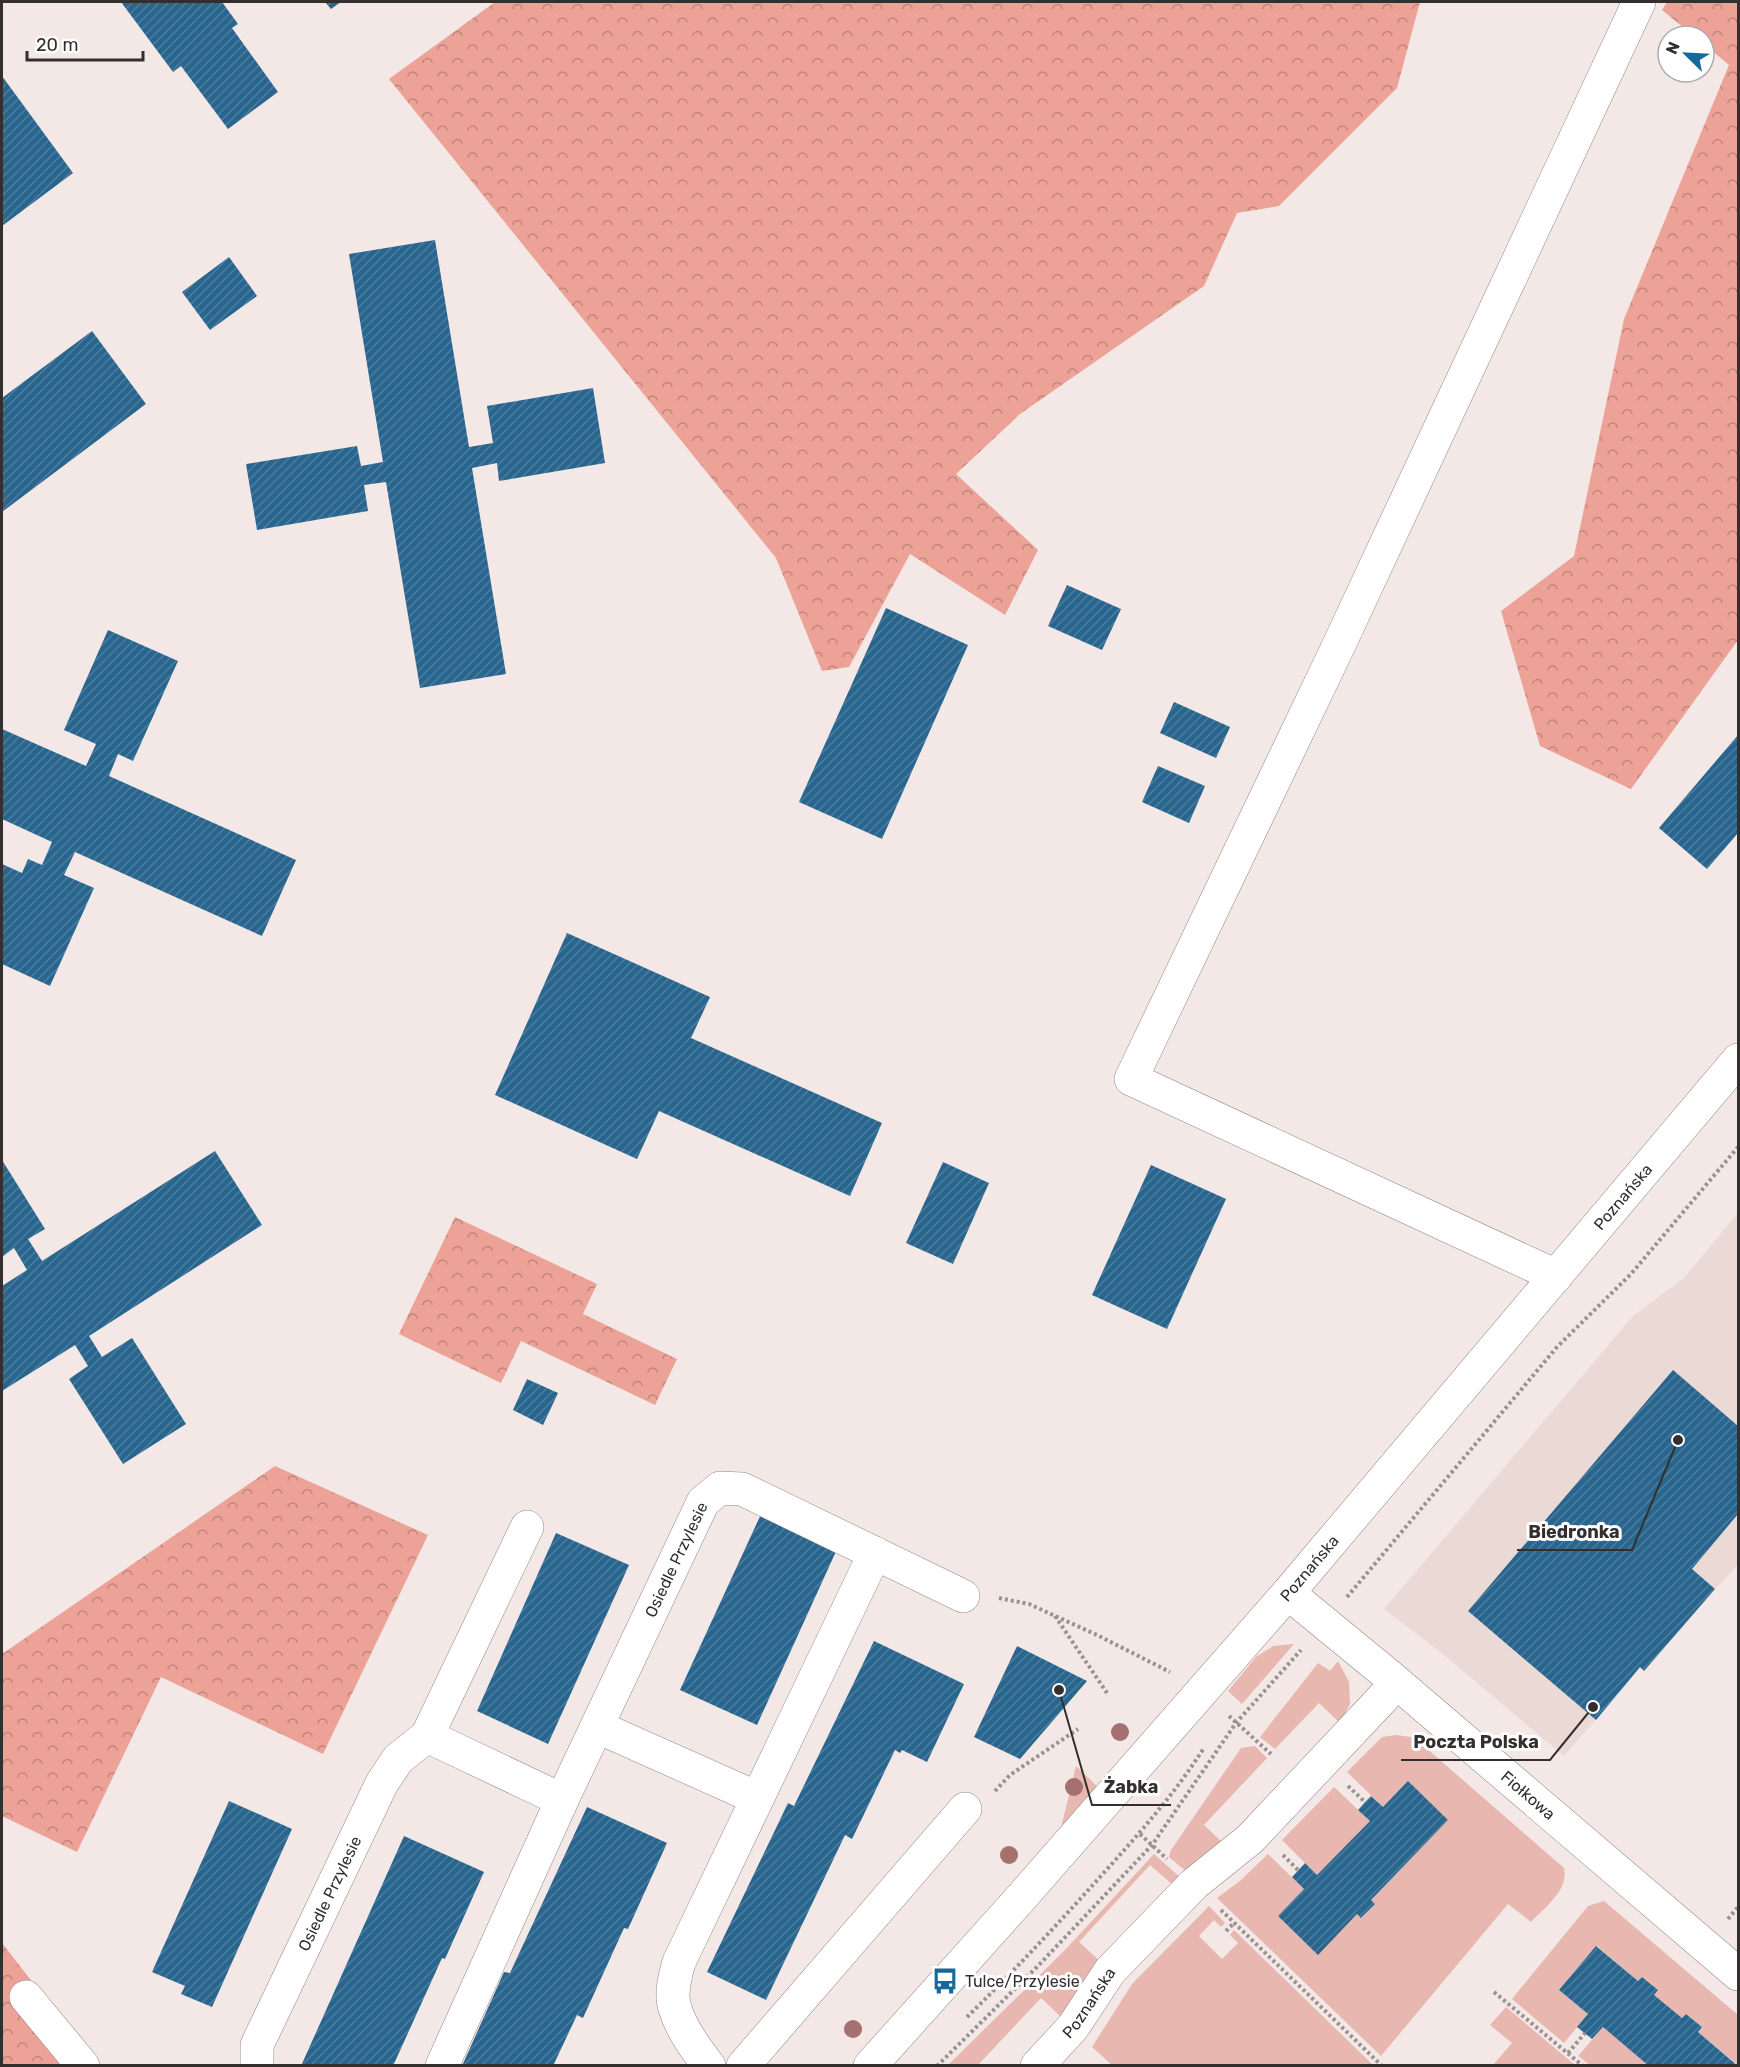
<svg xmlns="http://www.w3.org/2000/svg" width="1740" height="2067" font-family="Rubik,sans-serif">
<defs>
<pattern id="forest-crowns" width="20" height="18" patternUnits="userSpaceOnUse" patternTransform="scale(1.5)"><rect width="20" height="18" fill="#eca297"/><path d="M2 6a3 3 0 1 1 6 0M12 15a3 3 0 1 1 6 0" fill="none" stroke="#c0847c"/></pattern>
<pattern id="building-hatch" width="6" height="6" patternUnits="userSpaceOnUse" patternTransform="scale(1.5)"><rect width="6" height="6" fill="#28668f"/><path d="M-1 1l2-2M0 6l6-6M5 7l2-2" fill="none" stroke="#4e7d9c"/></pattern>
</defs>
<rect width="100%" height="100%" fill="#f3e8e6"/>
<path fill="#ebd9d6" d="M 1738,1213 L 1738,1565 L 1715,1589 L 1644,1671 L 1640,1668 L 1564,1756 L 1439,1651 L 1384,1609 L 1633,1316 L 1684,1278 Z"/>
<path fill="#e7b7b0" d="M 1294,1644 L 1242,1704 L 1228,1691 L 1256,1657 L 1273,1646 Z
M 1338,1661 L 1349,1682 L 1350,1704 L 1340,1723 L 1319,1703 L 1275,1749 L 1260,1737 L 1318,1663 L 1330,1671 Z
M 1396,1735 L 1411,1737 L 1425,1747 L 1564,1868 C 1569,1890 1545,1907 1531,1922 L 1508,1904 L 1381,2056 L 1217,1898 L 1241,1880 L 1268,1854 L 1304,1889 L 1278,1916 L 1318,1954 L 1357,1914 L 1362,1918 L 1375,1904 L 1371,1900 L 1448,1820 L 1408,1782 L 1383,1807 L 1347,1772 L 1382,1737 Z
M 1255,1746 L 1267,1758 L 1204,1825 L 1225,1845 L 1187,1872 L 1169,1857 L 1171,1850 L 1241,1748 Z
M 1076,1766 L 1097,1786 L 1061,1828 Z
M 1334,1787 L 1370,1821 L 1317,1875 L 1282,1840 Z
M 1154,1854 L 1181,1878 L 1173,1885 L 1150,1865 L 1079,1942 L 1101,1962 L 1061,2017 L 1041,1998 L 978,2065 L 947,2066 L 1064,1951 Z
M 1604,1901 L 1738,2015 L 1738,2065 L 1698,2032 L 1702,2027 L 1686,2014 L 1682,2018 L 1654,1995 L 1658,1990 L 1642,1977 L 1638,1981 L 1597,1946 L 1559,1990 L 1588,2014 L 1564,2043 L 1512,1999 L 1588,1906 Z
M 1209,1906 L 1225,1923 L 1221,1927 L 1214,1920 L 1199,1936 L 1222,1959 L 1238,1943 L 1230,1935 L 1234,1930 L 1373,2065 L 1112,2065 L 1092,2047 L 1132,1984 Z
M 1506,2007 L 1575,2065 L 1493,2065 L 1512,2043 L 1490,2025 Z
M 1603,2027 L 1649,2065 L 1590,2065 L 1578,2056 Z"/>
<path fill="url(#forest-crowns)" d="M 495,2 L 1420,2 L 1397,88 L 1279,206 L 1237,213 L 1204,286 L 1020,414 L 956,474 L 1038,550 L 1005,615 L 910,554 L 849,667 L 822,671 L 776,558 L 389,79 Z
M 1667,2 L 1738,2 L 1738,640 L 1631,789 L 1540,746 L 1501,611 L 1574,556 L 1624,319 L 1729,65 L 1704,44 L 1704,36 L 1694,36 L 1662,10 Z
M 455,1217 L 597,1284 L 583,1314 L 677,1359 L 655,1405 L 521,1341 L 501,1383 L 399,1334 Z
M 275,1466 L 428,1535 L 323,1754 L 161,1677 L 77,1852 L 2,1816 L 2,1654 Z
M 2,1943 L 97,2065 L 2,2065 Z"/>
<path fill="url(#building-hatch)" d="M 121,2 L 222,2 L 238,24 L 232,28 L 278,92 L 228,129 L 181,66 L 173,72 Z
M 325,2 L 341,2 L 331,9 Z
M 2,76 L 73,173 L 2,226 Z
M 435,240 L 469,447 L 493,443 L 487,406 L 593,388 L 605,463 L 499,481 L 497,463 L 472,468 L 506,674 L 420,688 L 386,482 L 364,485 L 368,511 L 257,530 L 246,464 L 357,446 L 361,466 L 383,462 L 349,254 Z
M 229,257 L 257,296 L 210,330 L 182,292 Z
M 92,331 L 146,404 L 2,512 L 2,398 Z
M 1067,585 L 1121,609 L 1102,650 L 1048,626 Z
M 886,608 L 968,645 L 882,839 L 799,802 Z
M 108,630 L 178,661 L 133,761 L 118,754 L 109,776 L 296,860 L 262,936 L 75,852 L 64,875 L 94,888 L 50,986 L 2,964 L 2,864 L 22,873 L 28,859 L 42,865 L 52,842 L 2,819 L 2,729 L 86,766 L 96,744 L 64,730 Z
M 1174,702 L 1230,727 L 1216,758 L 1160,733 Z
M 1738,735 L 1738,833 L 1707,869 L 1659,828 Z
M 1158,766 L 1205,786 L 1189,823 L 1142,802 Z
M 567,933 L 710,997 L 691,1038 L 882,1123 L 850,1196 L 659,1111 L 637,1159 L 495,1095 Z
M 215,1151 L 262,1225 L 89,1336 L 102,1357 L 132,1338 L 186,1424 L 123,1464 L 69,1379 L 88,1366 L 75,1345 L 2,1391 L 2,1286 L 27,1270 L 14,1248 L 2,1257 L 2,1160 L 45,1229 L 28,1239 L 42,1261 Z
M 943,1162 L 989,1183 L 953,1264 L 906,1243 Z
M 1151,1165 L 1226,1199 L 1167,1329 L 1092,1295 Z
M 1673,1370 L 1738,1426 L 1738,1514 L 1692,1569 L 1715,1589 L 1644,1671 L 1640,1667 L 1596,1720 L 1468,1611 Z
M 527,1379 L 558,1393 L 543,1425 L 513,1410 Z
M 762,1512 L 838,1547 L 757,1725 L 680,1690 Z
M 556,1533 L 629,1565 L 548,1744 L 477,1711 Z
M 874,1641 L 964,1684 L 927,1762 L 902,1750 L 900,1753 L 895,1750 L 852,1839 L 845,1835 L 766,2000 L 707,1972 L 788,1803 L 794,1806 Z
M 1017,1646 L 1087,1681 L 1020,1759 L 974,1737 Z
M 1408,1781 L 1448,1820 L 1371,1900 L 1375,1904 L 1361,1918 L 1357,1914 L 1318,1955 L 1278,1916 L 1304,1889 L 1292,1877 L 1305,1863 L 1317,1875 L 1370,1821 L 1358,1810 L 1365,1802 L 1371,1796 L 1383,1807 Z
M 229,1801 L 292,1829 L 212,2007 L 181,1994 L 185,1986 L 152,1972 Z
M 587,1807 L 667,1843 L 628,1929 L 624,1928 L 583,2018 L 577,2015 L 553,2066 L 462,2066 L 504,1972 L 510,1973 Z
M 404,1836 L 484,1872 L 445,1959 L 442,1958 L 393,2066 L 301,2066 Z
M 1596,1946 L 1638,1981 L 1642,1977 L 1658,1990 L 1654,1995 L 1682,2018 L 1686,2014 L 1702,2027 L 1698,2032 L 1738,2066 L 1649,2066 L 1603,2027 L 1592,2039 L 1577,2027 L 1588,2014 L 1559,1990 Z"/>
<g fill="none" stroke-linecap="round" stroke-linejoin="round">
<g stroke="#918886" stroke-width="34">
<g id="minor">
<path d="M 1556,1276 L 1131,1079 L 1337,649 L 1639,2"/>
<path id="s1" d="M 1288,1593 L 1388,1675 L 1738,1974"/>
<path d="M 598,1727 L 757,1798"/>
<path d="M 427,1736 L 562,1800"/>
<path d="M 26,1997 L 83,2066"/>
<path id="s2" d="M 257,2066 L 257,2045 L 382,1783 L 398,1759 L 427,1736 L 527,1527"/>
<path id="s3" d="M 442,2066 L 562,1800 L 703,1502 L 720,1488 L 742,1489 L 963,1596"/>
<path d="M 709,2066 C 696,2049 681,2029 675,2008 C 670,1994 675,1976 679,1962 L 875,1553"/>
<path d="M 743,2066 L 965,1809"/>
<path id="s4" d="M 870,2066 L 1019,1900 L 1288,1593 L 1738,1060"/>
<path id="s5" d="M 1037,2066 L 1073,2027 L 1110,1971 L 1194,1884 L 1250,1839 L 1396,1684"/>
</g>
</g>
<path stroke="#9a9291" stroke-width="4" stroke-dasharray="3 3" stroke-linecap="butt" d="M 1347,1597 L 1557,1347 L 1631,1274 L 1738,1147
M 999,1598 L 1029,1604 L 1097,1635 L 1170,1672
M 1055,1616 L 1107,1693
M 1229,1716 L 1271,1754
M 1348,1786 L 1365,1802
M 995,1791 L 1010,1775 L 1078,1729
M 1140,1834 L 1167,1859
M 1283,1855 L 1298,1870
M 1221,1910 L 1382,2066
M 1728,1919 L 1738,1907
M 1226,1931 L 1234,1923
M 1494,1992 L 1583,2066
M 967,2017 C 1013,1972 1057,1925 1100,1877 C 1137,1836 1174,1795 1204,1748
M 1568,2053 L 1585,2033
M 937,2066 L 1038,1966 L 1152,1845 L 1236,1723 L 1301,1650"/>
<use href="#minor" stroke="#fff" stroke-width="33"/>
</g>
<g fill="#a5716e">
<circle cx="1120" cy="1732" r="9"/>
<circle cx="1074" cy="1787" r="9"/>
<circle cx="1009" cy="1855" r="9"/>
<circle cx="853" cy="2029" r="9"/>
</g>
<defs>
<g id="bus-bare" transform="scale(2.07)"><path d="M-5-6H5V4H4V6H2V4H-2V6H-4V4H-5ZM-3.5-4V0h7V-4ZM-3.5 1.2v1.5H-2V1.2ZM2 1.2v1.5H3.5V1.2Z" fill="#16699a" stroke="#fff" stroke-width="2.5" paint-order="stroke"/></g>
</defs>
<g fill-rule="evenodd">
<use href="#bus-bare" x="945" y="1981"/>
</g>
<g text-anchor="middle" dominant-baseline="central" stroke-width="6" stroke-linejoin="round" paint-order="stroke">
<g font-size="16" fill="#332f2f" stroke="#fff">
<text stroke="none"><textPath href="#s4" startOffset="1150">Poznańska</textPath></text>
<text stroke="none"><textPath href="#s3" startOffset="558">Osiedle Przylesie</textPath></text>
<text stroke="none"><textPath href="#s4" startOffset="664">Poznańska</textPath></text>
<text stroke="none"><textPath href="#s1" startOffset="314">Fiołkowa</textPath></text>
<text stroke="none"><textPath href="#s2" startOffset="189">Osiedle Przylesie</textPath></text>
<text stroke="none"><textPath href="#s5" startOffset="82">Poznańska</textPath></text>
</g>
<g font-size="16" fill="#332f2f" stroke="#fff" text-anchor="start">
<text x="965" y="1981">Tulce/Przylesie</text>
</g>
</g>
<path fill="none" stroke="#332f2f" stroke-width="2" d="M1678 1440L1632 1550H1517M1593 1707L1550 1760H1401M1059 1690L1092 1805H1171"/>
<g fill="#332f2f" stroke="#fff" stroke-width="2">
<circle cx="1678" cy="1440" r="6"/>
<circle cx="1593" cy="1707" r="6"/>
<circle cx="1059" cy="1690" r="6"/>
</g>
<g font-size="18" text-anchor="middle" font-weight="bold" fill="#332f2f" stroke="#fff" stroke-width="6" stroke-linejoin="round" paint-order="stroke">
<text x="1574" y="1538">Biedronka</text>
<text x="1476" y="1748">Poczta Polska</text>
<text x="1131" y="1793">Żabka</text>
</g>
<rect width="1740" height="2067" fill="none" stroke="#332f2f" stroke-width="6"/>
<g transform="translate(1686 54) rotate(294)"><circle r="28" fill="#ffffff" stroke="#adacac" stroke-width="1.5"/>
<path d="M0-4.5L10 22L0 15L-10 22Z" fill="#16699a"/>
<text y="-9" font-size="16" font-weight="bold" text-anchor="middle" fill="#332f2f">N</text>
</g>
<path d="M27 51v9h116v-9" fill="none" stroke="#332f2f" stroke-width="3"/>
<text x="36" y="51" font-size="18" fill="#332f2f" stroke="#ffffff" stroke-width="4.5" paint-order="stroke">20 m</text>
</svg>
